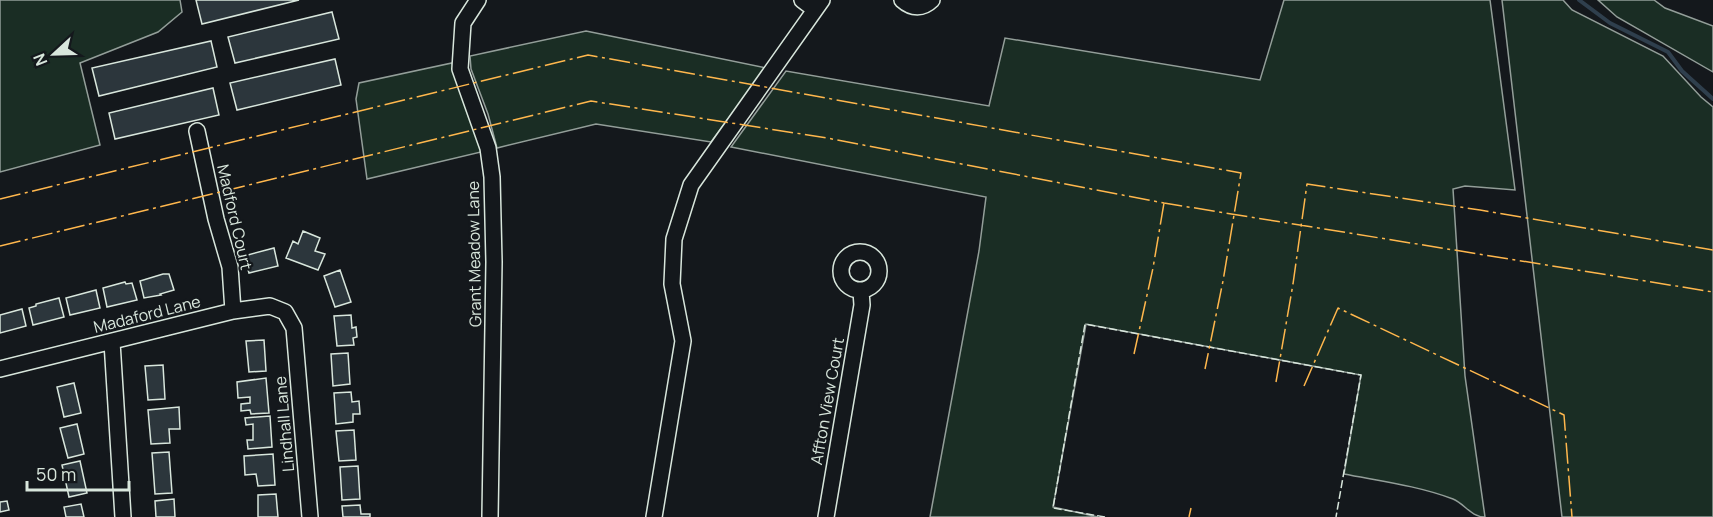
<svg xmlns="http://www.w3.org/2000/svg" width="1713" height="517" font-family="Manrope,sans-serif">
<rect width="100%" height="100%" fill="#14181c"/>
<path fill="#1a2d24" stroke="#939e99" stroke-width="1.5" d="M 0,0 L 180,0 L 182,12 L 158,32 L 80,63 L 100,145 L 0,172 Z
M 1284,0 L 1490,0 L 1515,190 L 1465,186 L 1453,189 L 1465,376 L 1485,517 C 1471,517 1465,504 1453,499 C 1419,486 1380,481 1344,474 L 1361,375 L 1086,324 L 1053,507 L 1098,517 L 930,517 L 979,251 L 986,197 L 731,147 L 786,71 L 989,106 L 1005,38 L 1260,80 Z
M 1502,0 L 1563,0 L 1572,10 L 1663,56 L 1701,97 L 1713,107 L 1713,517 L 1562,517 Z
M 1598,0 L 1654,0 L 1665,8 L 1713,26 L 1713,72 L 1617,17 Z
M 586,31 L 766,68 L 711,142 L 596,124 L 497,148 L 488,114 L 471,69 L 470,56 Z
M 452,63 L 460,92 L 478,135 L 481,152 L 367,179 L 356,99 L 359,83 Z"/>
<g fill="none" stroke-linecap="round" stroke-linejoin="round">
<path stroke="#2f3f4d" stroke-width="4" d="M 1579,0 L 1610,23 L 1668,52 L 1682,71 L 1713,99"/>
</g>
<path fill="#2c363c" stroke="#d8e6dc" stroke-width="1.5" d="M 196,0 L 299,0 L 202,24 Z
M 332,12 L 339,39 L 235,63 L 228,37 Z
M 211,41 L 217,67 L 99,96 L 92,68 Z
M 335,59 L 341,85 L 237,110 L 230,83 Z
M 213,88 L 219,115 L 115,139 L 109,113 Z
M 303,231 L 320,238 L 315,251 L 325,254 L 318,270 L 286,258 L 293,241 L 298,244 Z
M 274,248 L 278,266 L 249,273 L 244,256 Z
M 340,270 L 351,302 L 335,307 L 324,276 Z
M 163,274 L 169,274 L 174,290 L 160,294 L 161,295 L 144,298 L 140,281 Z
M 125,282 L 126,284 L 132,283 L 137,300 L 107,307 L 103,288 Z
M 96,290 L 100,308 L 70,315 L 66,298 Z
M 59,298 L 64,317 L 33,325 L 29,308 L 36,306 L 36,304 Z
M 22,309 L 26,326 L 0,333 L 0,315 Z
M 351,315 L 352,328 L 356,327 L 357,337 L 353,338 L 354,345 L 337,346 L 334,316 Z
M 264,340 L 266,371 L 249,372 L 246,341 Z
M 348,353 L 350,384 L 333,386 L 331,354 Z
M 163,365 L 165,399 L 148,400 L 145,366 Z
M 266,378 L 269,413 L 251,414 L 250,410 L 241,411 L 241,404 L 250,403 L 250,397 L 238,398 L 237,382 Z
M 74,383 L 81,413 L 64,417 L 57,387 Z
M 351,392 L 352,402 L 359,401 L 360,414 L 353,414 L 353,422 L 336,424 L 334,393 Z
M 179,407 L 180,429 L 169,429 L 170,443 L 151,444 L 148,410 Z
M 270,416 L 272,447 L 248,449 L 247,440 L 253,440 L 253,424 L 246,425 L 245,418 Z
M 77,424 L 84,454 L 68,458 L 60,428 Z
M 354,430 L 356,460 L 339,461 L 336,431 Z
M 169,452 L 172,493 L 155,494 L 152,453 Z
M 273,454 L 275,485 L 258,486 L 256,474 L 245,475 L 244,456 Z
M 80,461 L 87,493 L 69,497 L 62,465 Z
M 358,466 L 360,499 L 342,500 L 340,467 Z
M 276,494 L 278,517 L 258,517 L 258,495 Z
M 174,499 L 175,517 L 156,517 L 155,501 Z
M 7,501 L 9,510 L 0,512 L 0,502 Z
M 81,504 L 84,517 L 66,517 L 64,507 Z
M 360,505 L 361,514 L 370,514 L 370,517 L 343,517 L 342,506 Z"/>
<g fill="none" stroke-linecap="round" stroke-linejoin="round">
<g stroke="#d8e6dc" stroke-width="18">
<path id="minor" d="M 478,0 L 463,23 L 460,69 L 488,148 L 492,177 L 494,262 L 490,517
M 802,0 L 814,9
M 902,0 C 912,9 923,9 932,0
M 197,131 L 216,219 L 230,267 L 233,311
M841 271a19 19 0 1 1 38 0a19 19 0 1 1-38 0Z
M 112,342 L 123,517
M 0,369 L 233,311 L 270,306 L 285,312 L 294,328 L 310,517
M 654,517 L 683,341 L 672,284 L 674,239 L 691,185 L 822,0
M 826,517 L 862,305 L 861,291"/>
</g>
<use href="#minor" stroke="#14181c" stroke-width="15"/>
<path stroke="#d8e6dc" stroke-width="1.5" stroke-dasharray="8 3" stroke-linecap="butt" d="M 1105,517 L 1053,508 L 1085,324 L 1361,375 L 1336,517"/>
<path stroke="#ffb74d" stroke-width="1.5" stroke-dasharray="21 4.5 3 4.5" stroke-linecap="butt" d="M 0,199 L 588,55 L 1241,173 L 1223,281 L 1205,369
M 0,246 L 591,101 L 827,138 L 1164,203 L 1713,292
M 1134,354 L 1153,268 L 1164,203
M 1276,382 L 1293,284 L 1307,184 L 1480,210 L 1713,250
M 1304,386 L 1338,308 L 1564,415 L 1572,517
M 1189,517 L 1191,508"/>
</g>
<g text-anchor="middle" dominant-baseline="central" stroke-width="4.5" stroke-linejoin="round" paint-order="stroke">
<g font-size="16" fill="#d8e6dc" stroke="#14181c">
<text transform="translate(235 217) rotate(77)">Madford Court</text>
<text transform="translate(474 254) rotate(-91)">Grant Meadow Lane</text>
<text transform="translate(147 314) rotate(-14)">Madaford Lane</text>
<text transform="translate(827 401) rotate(-80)">Affton View Court</text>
<text transform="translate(284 424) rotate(-95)">Lindhall Lane</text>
</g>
</g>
<g transform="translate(54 54) rotate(248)" stroke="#14181c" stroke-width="4.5" paint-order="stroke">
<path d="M0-4.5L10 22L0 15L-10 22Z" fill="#d8e6dc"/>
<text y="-9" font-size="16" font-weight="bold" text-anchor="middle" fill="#d8e6dc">N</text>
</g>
<path d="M27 481v9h102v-9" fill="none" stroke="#d8e6dc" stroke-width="3"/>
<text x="36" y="481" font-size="18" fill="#d8e6dc" stroke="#14181c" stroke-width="4.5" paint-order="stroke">50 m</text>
</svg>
